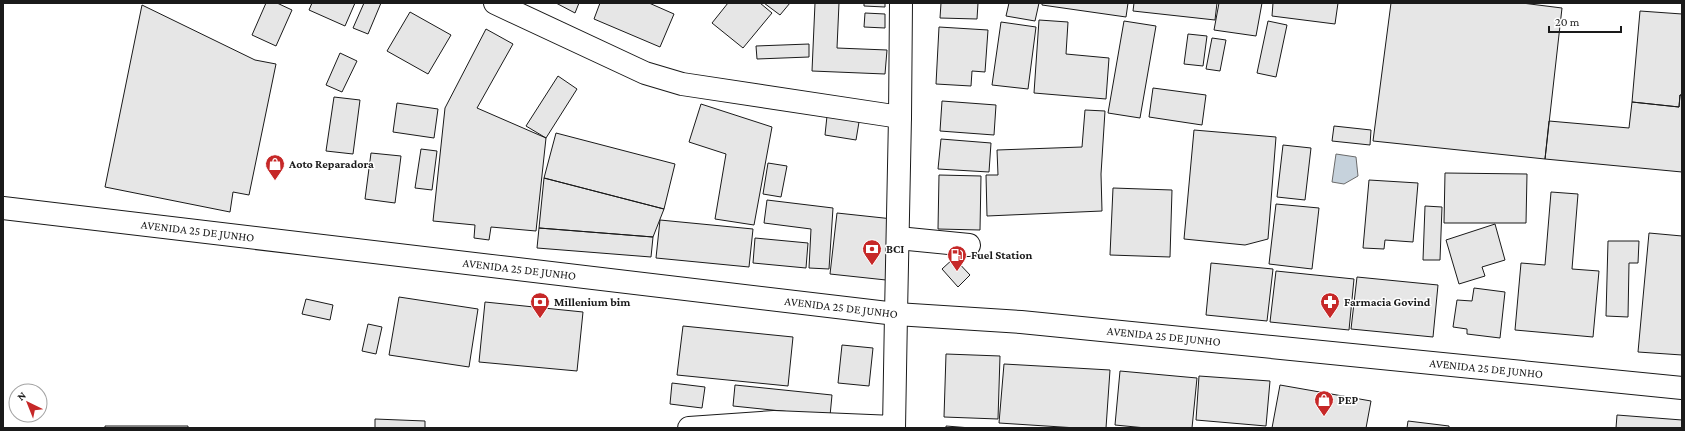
<svg xmlns="http://www.w3.org/2000/svg" width="1685" height="431" font-family="'Crimson Pro',serif">
<rect width="100%" height="100%" fill="#fff"/>
<path fill="#c6d2dc" stroke="#6a6a6a" d="M 1336,154 L 1356,157 L 1358,176 L 1344,184 L 1332,182 Z"/>
<path fill="#e6e6e6" stroke="#1a1a1a" d="M 266,3 L 277,3 L 292,10 L 276,46 L 252,35 Z
M 312,3 L 355,3 L 345,26 L 309,10 Z
M 364,3 L 381,3 L 368,34 L 353,28 Z
M 556,3 L 579,3 L 575,13 Z
M 600,3 L 649,3 L 674,14 L 660,47 L 594,19 Z
M 728,3 L 760,3 L 772,13 L 743,48 L 712,23 Z
M 764,3 L 790,3 L 780,15 Z
M 815,3 L 839,3 L 837,48 L 887,50 L 885,74 L 812,71 Z
M 864,3 L 885,3 L 885,7 L 864,6 Z
M 941,3 L 978,3 L 977,19 L 940,18 Z
M 1009,3 L 1039,3 L 1035,21 L 1006,16 Z
M 1042,3 L 1128,3 L 1126,17 L 1042,5 Z
M 1134,3 L 1217,3 L 1215,20 L 1133,11 Z
M 1219,3 L 1262,3 L 1256,36 L 1214,30 Z
M 1273,3 L 1338,3 L 1335,24 L 1272,16 Z
M 1391,3 L 1522,3 L 1562,8 L 1545,159 L 1373,141 Z
M 142,5 L 255,60 L 276,64 L 249,195 L 233,192 L 230,212 L 105,187 Z
M 1640,11 L 1682,14 L 1682,95 L 1680,95 L 1679,107 L 1632,102 Z
M 410,12 L 451,35 L 428,74 L 387,51 Z
M 865,13 L 885,14 L 885,28 L 864,27 Z
M 1039,20 L 1068,22 L 1066,54 L 1109,58 L 1106,99 L 1034,93 Z
M 1124,21 L 1156,26 L 1140,118 L 1108,113 Z
M 1268,21 L 1287,25 L 1276,77 L 1257,73 Z
M 1001,22 L 1036,27 L 1028,89 L 992,85 Z
M 939,27 L 988,30 L 985,72 L 972,71 L 971,86 L 936,84 Z
M 486,29 L 513,44 L 477,108 L 546,138 L 536,231 L 491,227 L 489,240 L 474,238 L 475,225 L 433,221 L 445,108 Z
M 1188,34 L 1207,36 L 1203,66 L 1184,64 Z
M 1212,38 L 1226,40 L 1220,71 L 1206,69 Z
M 809,44 L 809,57 L 757,59 L 756,46 Z
M 340,53 L 357,61 L 342,92 L 326,85 Z
M 558,76 L 577,89 L 546,138 L 526,126 Z
M 1153,88 L 1206,95 L 1202,125 L 1149,117 Z
M 1680,95 L 1682,95 L 1682,172 L 1545,159 L 1549,121 L 1629,128 L 1632,102 L 1679,107 Z
M 334,97 L 360,100 L 353,154 L 326,151 Z
M 942,101 L 996,105 L 994,135 L 940,131 Z
M 397,103 L 438,109 L 434,138 L 393,132 Z
M 701,104 L 772,127 L 754,225 L 715,219 L 726,154 L 689,142 Z
M 1085,110 L 1105,111 L 1101,174 L 1102,211 L 987,216 L 986,175 L 998,175 L 997,150 L 1082,147 Z
M 827,116 L 859,122 L 856,140 L 825,135 Z
M 1334,126 L 1371,130 L 1370,145 L 1332,141 Z
M 1194,130 L 1276,137 L 1268,239 L 1245,245 L 1184,239 Z
M 556,133 L 675,164 L 664,209 L 544,178 Z
M 941,139 L 991,143 L 989,172 L 938,169 Z
M 1283,145 L 1311,148 L 1305,200 L 1277,197 Z
M 421,149 L 437,151 L 432,190 L 415,188 Z
M 371,153 L 401,156 L 395,203 L 365,199 Z
M 768,163 L 787,166 L 781,197 L 763,194 Z
M 1445,173 L 1527,174 L 1526,223 L 1444,223 Z
M 939,175 L 981,176 L 980,230 L 938,229 Z
M 544,178 L 664,209 L 653,237 L 539,228 Z
M 1369,180 L 1418,183 L 1413,242 L 1385,240 L 1384,249 L 1363,248 Z
M 1113,188 L 1172,190 L 1170,257 L 1110,255 Z
M 1551,192 L 1578,194 L 1572,269 L 1599,271 L 1593,337 L 1515,330 L 1521,263 L 1545,265 Z
M 767,200 L 833,208 L 829,269 L 809,268 L 811,229 L 764,223 Z
M 1276,204 L 1319,208 L 1312,269 L 1269,264 Z
M 1425,206 L 1442,207 L 1440,260 L 1423,260 Z
M 837,213 L 893,219 L 886,280 L 830,274 Z
M 660,220 L 753,229 L 749,267 L 656,258 Z
M 1495,224 L 1505,260 L 1482,267 L 1485,276 L 1459,284 L 1446,240 Z
M 539,228 L 653,237 L 651,257 L 537,248 Z
M 1649,233 L 1682,236 L 1682,355 L 1638,352 Z
M 755,238 L 808,243 L 806,268 L 753,263 Z
M 1608,241 L 1639,241 L 1638,263 L 1629,263 L 1628,317 L 1606,316 Z
M 954,258 L 970,275 L 958,287 L 942,269 Z
M 1211,263 L 1273,269 L 1267,321 L 1206,315 Z
M 1276,271 L 1354,279 L 1349,330 L 1270,322 Z
M 1357,277 L 1438,285 L 1433,337 L 1351,329 Z
M 1474,288 L 1505,292 L 1500,338 L 1467,334 L 1467,329 L 1453,327 L 1457,300 L 1472,301 Z
M 399,297 L 478,309 L 469,367 L 389,355 Z
M 306,299 L 333,305 L 330,320 L 302,314 Z
M 485,302 L 583,312 L 577,371 L 479,362 Z
M 368,324 L 382,327 L 376,354 L 362,351 Z
M 683,326 L 793,337 L 788,386 L 677,375 Z
M 842,345 L 873,348 L 869,386 L 838,383 Z
M 946,354 L 1000,356 L 998,419 L 944,417 Z
M 1004,364 L 1110,370 L 1106,428 L 1077,428 L 999,423 Z
M 1120,371 L 1197,378 L 1192,428 L 1146,428 L 1115,425 Z
M 1199,376 L 1270,381 L 1266,426 L 1196,420 Z
M 672,383 L 705,387 L 702,408 L 670,404 Z
M 735,385 L 832,395 L 830,416 L 733,406 Z
M 1280,385 L 1371,401 L 1366,428 L 1272,428 Z
M 1617,415 L 1682,420 L 1682,428 L 1616,428 Z
M 375,419 L 425,421 L 425,428 L 375,428 Z
M 1408,421 L 1449,426 L 1449,428 L 1407,428 Z
M 105,426 L 188,426 L 188,428 L 105,428 Z
M 946,426 L 971,428 L 946,428 Z"/>
<g fill="none" stroke-linecap="round" stroke-linejoin="round">
<g stroke="#1a1a1a" stroke-width="24">
<path id="minor" d="M 495,3 L 645,73 L 682,84 L 900,117
M 898,238 L 969,245
M 689,428 L 774,422 L 894,427
M 894,428 L 896,314"/>
</g>
<g stroke="#1a1a1a" stroke-width="24">
<g id="tertiary">
<path id="s1" d="M 3,208 L 896,314 L 1021,322 L 1682,388"/>
<path d="M 896,314 L 900,117 L 901,3"/>
</g>
</g>
<use href="#minor" stroke="#fff" stroke-width="22"/>
<use href="#tertiary" stroke="#fff" stroke-width="22"/>
</g>
<defs>
<g id="shop-pin" transform="scale(1)"><path d="M0 17L-7.5 6A9.5 9.5 0 1 1 7.5 6Z" fill="#c62828" stroke="#fff"/><path d="M-5-2.5h2.3a2.7 3.5 0 0 1 5.4 0H5L5.5 6h-11ZM-1.5-2.5h3a1.5 2.3 0 0 0-3 0Z" fill="#fff"/></g>
<g id="bank-pin" transform="scale(1)"><path d="M0 17L-7.5 6A9.5 9.5 0 1 1 7.5 6Z" fill="#c62828" stroke="#fff"/><path d="M-6-4H6V4H-6ZM0-2.3a2.3 2.3 0 1 0 0 4.6a2.3 2.3 0 1 0 0-4.6Z" fill="#fff"/></g>
<g id="fuel-pin" transform="scale(1)"><path d="M0 17L-7.5 6A9.5 9.5 0 1 1 7.5 6Z" fill="#c62828" stroke="#fff"/><path d="M-5.5-6h7V0h2V4h1.3V-2.5L3-4.5l.8-.8L6-3V5H2.5V1h-1V6h-7ZM-4.2-4.7v3.2H.2V-4.7Z" fill="#fff"/></g>
<g id="pharmacy-pin" transform="scale(1)"><path d="M0 17L-7.5 6A9.5 9.5 0 1 1 7.5 6Z" fill="#c62828" stroke="#fff"/><path d="M-2-6h4v4h4v4h-4v4h-4v-4h-4v-4h4Z" fill="#fff"/></g>
</defs>
<g fill-rule="evenodd">
<use href="#shop-pin" x="275" y="164"/>
<use href="#bank-pin" x="872" y="249"/>
<use href="#fuel-pin" x="957" y="255"/>
<use href="#bank-pin" x="540" y="302"/>
<use href="#pharmacy-pin" x="1330" y="302"/>
<use href="#shop-pin" x="1324" y="400"/>
</g>
<g text-anchor="middle" dominant-baseline="central" stroke-width="3" stroke-linejoin="round" paint-order="stroke">
<g font-size="12" font-weight="bold" fill="#1a1a1a" stroke="#fff" text-anchor="start">
<text x="289" y="164">Aoto Reparadora</text>
<text x="886" y="249">BCI</text>
<text x="971" y="255">Fuel Station</text>
<text x="554" y="302">Millenium bim</text>
<text x="1344" y="302">Farmacia Govind</text>
<text x="1338" y="400">PEP</text>
</g>
<g font-size="12" fill="#1a1a1a" stroke="#fff">
<text stroke="none"><textPath href="#s1" startOffset="196">AVENIDA 25 DE JUNHO</textPath></text>
<text stroke="none"><textPath href="#s1" startOffset="520">AVENIDA 25 DE JUNHO</textPath></text>
<text stroke="none"><textPath href="#s1" startOffset="844">AVENIDA 25 DE JUNHO</textPath></text>
<text stroke="none"><textPath href="#s1" startOffset="1168">AVENIDA 25 DE JUNHO</textPath></text>
<text stroke="none"><textPath href="#s1" startOffset="1492">AVENIDA 25 DE JUNHO</textPath></text>
</g>
</g>
<rect width="1685" height="431" fill="none" stroke="#1a1a1a" stroke-width="8"/>
<g transform="translate(28 403) rotate(317)"><circle r="19" fill="#ffffff" stroke="#a3a3a3"/>
<path d="M0-3L7 15L0 10L-7 15Z" fill="#c62828"/>
<text y="-6" font-size="11" font-weight="bold" text-anchor="middle" fill="#1a1a1a">N</text>
</g>
<path d="M1549 26v6h72v-6" fill="none" stroke="#1a1a1a" stroke-width="2"/>
<text x="1555" y="26" font-size="12" fill="#1a1a1a" stroke="#ffffff" stroke-width="3" paint-order="stroke">20 m</text>
</svg>
